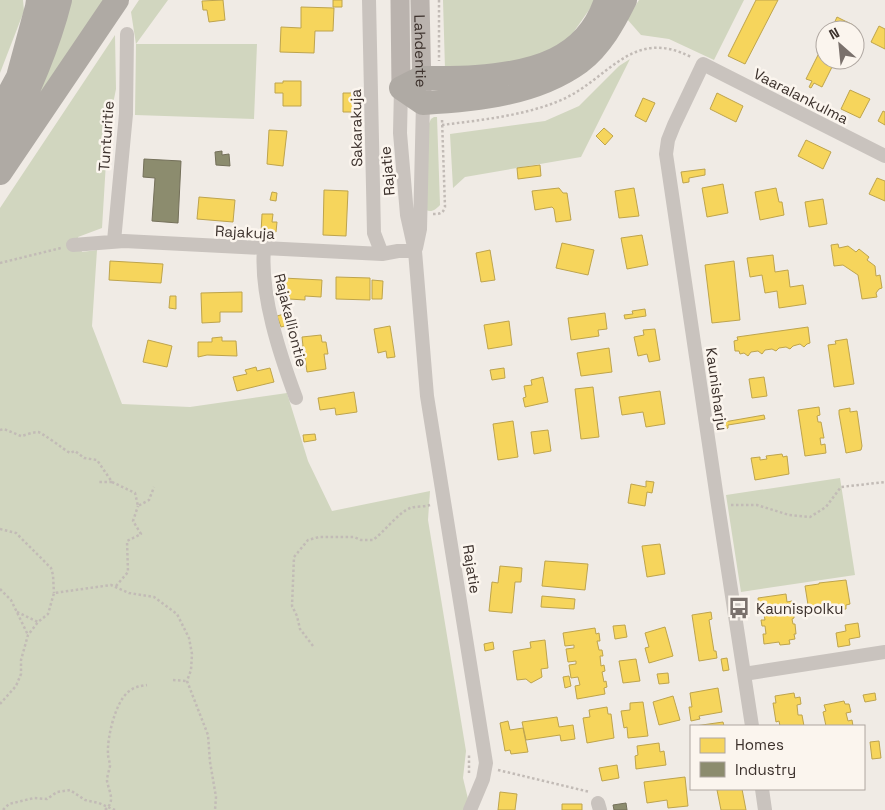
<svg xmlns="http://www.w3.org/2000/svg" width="885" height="810" font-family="'Space Grotesk',sans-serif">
<rect width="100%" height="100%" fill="#f0ebe5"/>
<path fill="#d1d6bf" d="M 0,0 L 23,0 L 24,11 L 0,73 Z
M 69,0 L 107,0 L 30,114 Z
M 139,0 L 168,0 L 136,44 L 257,44 L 254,119 L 135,115 L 136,44 L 131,12 Z
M 443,0 L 596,0 L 568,40 L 521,64 L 445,69 Z
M 639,0 L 744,0 L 714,60 L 669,39 L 641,35 L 627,19 Z
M 115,35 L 116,89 L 108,129 L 102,228 L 78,237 L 82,252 L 97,250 L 92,326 L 122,404 L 190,407 L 287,393 L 308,461 L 332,511 L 430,491 L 428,520 L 466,751 L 463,778 L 469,803 L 465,810 L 0,810 L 0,208 Z
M 630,59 L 581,157 L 465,177 L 453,188 L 450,134 L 545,121 L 579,106 L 619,66 Z
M 434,117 L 437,117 L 440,205 C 436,209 432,213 426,210 L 426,130 L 431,119 Z
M 840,478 L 855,575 L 741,592 L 726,495 Z"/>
<path fill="#f6d55c" stroke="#bea44d" d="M 223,0 L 225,20 L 209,22 L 207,10 L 203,10 L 202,1 Z
M 333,0 L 342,0 L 342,7 L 333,7 Z
M 756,0 L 778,0 L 745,64 L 728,56 Z
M 301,7 L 334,8 L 333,31 L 315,31 L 314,53 L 280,52 L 281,27 L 301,28 Z
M 837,17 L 853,25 L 851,30 L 831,30 Z
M 879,26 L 885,29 L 885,49 L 871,42 Z
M 819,53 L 825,56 L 825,60 L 835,61 L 822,87 L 814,83 L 811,88 L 809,87 L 812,81 L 806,79 Z
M 283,81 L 301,81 L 301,106 L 283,106 L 283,93 L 275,93 L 275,83 L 283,83 Z
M 850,90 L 870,99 L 860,118 L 841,109 Z
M 343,93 L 357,93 L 357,112 L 343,112 Z
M 717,93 L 743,106 L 736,122 L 710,109 Z
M 643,98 L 655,103 L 646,122 L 635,116 Z
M 883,111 L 885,112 L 885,125 L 878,121 Z
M 604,128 L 613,136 L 605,145 L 596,136 Z
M 269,130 L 287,131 L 283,166 L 267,164 Z
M 806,140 L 831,152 L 823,169 L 798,156 Z
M 540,165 L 541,176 L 518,179 L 517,168 Z
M 705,169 L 705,175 L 689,178 L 689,182 L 683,183 L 681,172 Z
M 877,178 L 885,181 L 885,201 L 869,194 Z
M 723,184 L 728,213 L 707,217 L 702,188 Z
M 559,188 L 563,193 L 567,193 L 571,220 L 556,222 L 554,209 L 552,207 L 535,210 L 532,191 Z
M 634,188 L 639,216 L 619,218 L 615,191 Z
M 776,188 L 779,202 L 782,202 L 784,215 L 760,220 L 755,192 Z
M 324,190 L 348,191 L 346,236 L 323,235 Z
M 272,192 L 277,193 L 276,201 L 270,200 Z
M 199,197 L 235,200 L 233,222 L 197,219 Z
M 823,199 L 827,224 L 809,227 L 805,202 Z
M 262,214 L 273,214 L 272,222 L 277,222 L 276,232 L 261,233 Z
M 642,235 L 648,265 L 627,269 L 621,238 Z
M 562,243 L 594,250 L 588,275 L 556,268 Z
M 838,244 L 839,248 L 848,246 L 856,252 L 859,249 L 869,257 L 867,260 L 875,266 L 876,276 L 880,275 L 882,288 L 879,289 L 876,293 L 877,297 L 862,299 L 858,275 L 843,265 L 834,266 L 831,245 Z
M 490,250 L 495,280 L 481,282 L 476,253 Z
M 773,255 L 775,272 L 788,270 L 790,287 L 803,285 L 806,304 L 779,308 L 777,291 L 765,293 L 762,275 L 750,277 L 747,258 Z
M 110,261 L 163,264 L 161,283 L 109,280 Z
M 734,261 L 740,320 L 712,323 L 705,265 Z
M 336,277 L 370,278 L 370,300 L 336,299 Z
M 283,278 L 322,280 L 321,297 L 305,296 L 305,300 L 289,299 L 289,295 L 283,294 Z
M 372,280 L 383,281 L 382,299 L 372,299 Z
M 242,292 L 242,312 L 220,312 L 220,322 L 202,323 L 201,293 Z
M 170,296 L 176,296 L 176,309 L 169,308 Z
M 645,309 L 646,316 L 625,319 L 624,315 L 633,314 L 632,311 Z
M 605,313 L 607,329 L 598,330 L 599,336 L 571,340 L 568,318 Z
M 284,314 L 288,325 L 281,327 L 277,316 Z
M 509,321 L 512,345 L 488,349 L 484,325 Z
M 390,326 L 395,357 L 387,358 L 386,351 L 378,353 L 374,329 Z
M 808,327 L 810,343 L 807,344 L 804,347 L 800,344 L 793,346 L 790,349 L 786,347 L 779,348 L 776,351 L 772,349 L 765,350 L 762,354 L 758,351 L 751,352 L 748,356 L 744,353 L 740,354 L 739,351 L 735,351 L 734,341 L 738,340 L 737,337 Z
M 655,329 L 660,360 L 649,362 L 647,354 L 638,356 L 634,337 L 644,335 L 643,330 Z
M 321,335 L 322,342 L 326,342 L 328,354 L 324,354 L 326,369 L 307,372 L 305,358 L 301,359 L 299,347 L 303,346 L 302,337 Z
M 222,337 L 222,341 L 236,341 L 237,356 L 207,355 L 198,357 L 198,342 L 212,342 L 212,338 Z
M 847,339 L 854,384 L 834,387 L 828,345 L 836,344 L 835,341 Z
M 148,340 L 172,346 L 167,367 L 143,362 Z
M 609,348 L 612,372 L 581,376 L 577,353 Z
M 256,367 L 257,371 L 270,368 L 274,382 L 237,391 L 233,377 L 247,374 L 245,370 Z
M 504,368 L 505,378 L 492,380 L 490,370 Z
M 543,377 L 548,402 L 525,407 L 523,398 L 526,397 L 524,386 L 532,385 L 531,380 Z
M 764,377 L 767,396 L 752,398 L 749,379 Z
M 593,387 L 599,437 L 581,439 L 575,389 Z
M 660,391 L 665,424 L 646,427 L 643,412 L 622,415 L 619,397 Z
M 354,392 L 357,412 L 336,415 L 335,408 L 320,410 L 318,398 Z
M 819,407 L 820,415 L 817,416 L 818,422 L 821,422 L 824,438 L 820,438 L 821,445 L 825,444 L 826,453 L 805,456 L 798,410 Z
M 850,408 L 850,412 L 857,411 L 862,446 L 861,450 L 846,453 L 839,414 L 839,410 Z
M 764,415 L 765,419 L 728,425 L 728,428 L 725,429 L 724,422 Z
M 513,421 L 518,457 L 498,460 L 493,424 Z
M 548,430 L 551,451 L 534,454 L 531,432 Z
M 315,434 L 316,440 L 304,442 L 303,435 Z
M 782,454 L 783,457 L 787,456 L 789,474 L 755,480 L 751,458 L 760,457 L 760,460 L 767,459 L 766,456 Z
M 646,481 L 654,482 L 652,493 L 647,492 L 645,506 L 628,503 L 631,484 L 646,487 Z
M 660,544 L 665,574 L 647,577 L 642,546 Z
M 545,561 L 588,564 L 585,590 L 542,586 Z
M 500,566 L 522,568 L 521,582 L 515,582 L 512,613 L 489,611 L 492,582 L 498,583 Z
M 846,580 L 850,604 L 846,605 L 846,609 L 837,610 L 836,607 L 824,609 L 824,612 L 814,614 L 813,610 L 809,611 L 805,586 L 819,584 L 819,583 Z
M 786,594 L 787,602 L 792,601 L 793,607 L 790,607 L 792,614 L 794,614 L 794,618 L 792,619 L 793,624 L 795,624 L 796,634 L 794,634 L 795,639 L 789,640 L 790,644 L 780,645 L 779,642 L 764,644 L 763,634 L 766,634 L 765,626 L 762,626 L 761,620 L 765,620 L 763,608 L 759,609 L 758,598 Z
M 542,596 L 575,599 L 574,609 L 541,607 Z
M 711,612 L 712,619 L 709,620 L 714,651 L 716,651 L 717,658 L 699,661 L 692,615 Z
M 858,623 L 860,637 L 849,639 L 850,645 L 838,647 L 836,633 L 846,631 L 845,625 Z
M 625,625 L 627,637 L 615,639 L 613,626 Z
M 665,627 L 673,656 L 649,663 L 645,648 L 649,647 L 645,633 Z
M 595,628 L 596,634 L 599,633 L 600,641 L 597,641 L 599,650 L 602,650 L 603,656 L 600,656 L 601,666 L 604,665 L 605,671 L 602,672 L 604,682 L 606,681 L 607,687 L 604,688 L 605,694 L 577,699 L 575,686 L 580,685 L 578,677 L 571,678 L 569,665 L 576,664 L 576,661 L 568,662 L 566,649 L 574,648 L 574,645 L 565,646 L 563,633 Z
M 545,640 L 548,668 L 541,669 L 542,677 L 531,683 L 526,679 L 517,680 L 513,651 L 531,648 L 530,642 Z
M 493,642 L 494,649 L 485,651 L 484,644 Z
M 727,658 L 729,670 L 723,671 L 721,659 Z
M 636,659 L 640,681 L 623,683 L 619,661 Z
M 668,673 L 669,683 L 659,684 L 657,674 Z
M 569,676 L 571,686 L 565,688 L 563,677 Z
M 718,688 L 722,712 L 699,716 L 700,719 L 691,721 L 689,707 L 692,707 L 690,693 Z
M 794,693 L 795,698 L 800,697 L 801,704 L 797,705 L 798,715 L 802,715 L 804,726 L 780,726 L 779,721 L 776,722 L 773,703 L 776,703 L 775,696 Z
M 875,693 L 876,700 L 865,702 L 863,695 Z
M 673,696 L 680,720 L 659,725 L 653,702 Z
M 844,701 L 845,704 L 849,704 L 851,712 L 846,713 L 848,721 L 852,720 L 853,726 L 826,726 L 823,712 L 826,711 L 824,705 Z
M 643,702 L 648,736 L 628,738 L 627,727 L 624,728 L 621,711 L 630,710 L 630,703 Z
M 607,707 L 608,714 L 611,714 L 614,738 L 587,743 L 583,718 L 590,717 L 589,710 Z
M 557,717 L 559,727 L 573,725 L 575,739 L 561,741 L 560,735 L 526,740 L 522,722 Z
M 508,721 L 510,730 L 523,728 L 528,752 L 511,754 L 510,750 L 505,751 L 500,723 Z
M 723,722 L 724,726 L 695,726 Z
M 879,741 L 881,758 L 872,759 L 870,742 Z
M 659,743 L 660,752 L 664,751 L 666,765 L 636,769 L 635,756 L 638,755 L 637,746 Z
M 617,765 L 619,778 L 602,781 L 599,768 Z
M 685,777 L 688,806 L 668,808 L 667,800 L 647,803 L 644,782 Z
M 723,789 L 742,789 L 746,810 L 721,810 L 717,790 Z
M 500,792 L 517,794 L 515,810 L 498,810 Z
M 562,804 L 582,804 L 582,810 L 562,810 Z"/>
<path fill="#8c8c6e" stroke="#74705a" d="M 222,151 L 222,155 L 229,154 L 230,166 L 216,165 L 215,152 Z
M 144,159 L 181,161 L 178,223 L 152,221 L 155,178 L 143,177 Z
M 626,803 L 627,810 L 614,810 L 613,805 Z"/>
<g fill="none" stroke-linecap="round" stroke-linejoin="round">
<path stroke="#c2bbb6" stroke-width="2.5" stroke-dasharray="2.5 2.5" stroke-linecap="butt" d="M 439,0 L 439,61
M 442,125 C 481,120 522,116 559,101 C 608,81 631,26 691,57
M 433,214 C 439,214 443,214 445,207 L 442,119
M 0,263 L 61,248
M 0,430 L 4,429 L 21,436 C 26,435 33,432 38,432 C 43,433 63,449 70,453 L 75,451 L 84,458 L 97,460 L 112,482 L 98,482
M 112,482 L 135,493 L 138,506 L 149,500 L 154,487
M 731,505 L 757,505 L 789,515 L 810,517 L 826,507 L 841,487 L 885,482
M 0,529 L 16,533 L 51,568 L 53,575 L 54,593
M 116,586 L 128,572 L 127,541 L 141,534 L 133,521 L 138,506
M 0,589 L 11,600 L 28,635
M 17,612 L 38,622
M 313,646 L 300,629 L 297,616 L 292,606 L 294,557 L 308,540 L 319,537 L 354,537 L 361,540 L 373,540 C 384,532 398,513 410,508 C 416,506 424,507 430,505
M 173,680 L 187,681
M 0,704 L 16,686 L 21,674 L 21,660 L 28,635 L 38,622 L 48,614 L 54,593 L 111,585 L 129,593 L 154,597 L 177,614 L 189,638 L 192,654 L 191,670 L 187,681 L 208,735 L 210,762 L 216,797 L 215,810
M 498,770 L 590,792
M 469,773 L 469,754
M 3,810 L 9,804 L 34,798 L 47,799 L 57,792 L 70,790 L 85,800 L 99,803 L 115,810
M 105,810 C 116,801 109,792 107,781 C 107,776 109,771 110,766 C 110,762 108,758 108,754 C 107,738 115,703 128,692 C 134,687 140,686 147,685"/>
<path stroke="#c9c3be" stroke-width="14" d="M 369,0 L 374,233 L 382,254
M 401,88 L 400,133 L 407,215 L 415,251 L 427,396 L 486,763 L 483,779 L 470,810
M 114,241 L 126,114 L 127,34
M 73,245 L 124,241 L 382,254 L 398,251 L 415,251
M 416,248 L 420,229 L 423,103
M 264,249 C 260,295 280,355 296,398
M 744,674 L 885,652
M 752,726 L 718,505 L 666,154 L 668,140 L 674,125 L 703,64 L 885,156
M 762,789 L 765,810
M 598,803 L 600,810"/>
<g stroke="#bab3ae" stroke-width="19">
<path d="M 400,0 L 401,88"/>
<path id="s1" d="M 420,0 L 422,92"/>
</g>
<path stroke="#afaaa4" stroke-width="24" d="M 606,0 C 587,60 532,73 476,77 C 464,78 451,78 438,78 C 433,78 427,78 422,78 C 415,80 408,85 401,88 L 423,103 C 477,100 536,94 580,62 C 601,46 614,22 625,0
M 0,110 L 18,77 L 37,7 L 38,0
M 0,148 C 23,104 48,48 60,0
M 0,173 L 117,0"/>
</g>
<defs>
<g id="bus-bare" transform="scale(1.725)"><path d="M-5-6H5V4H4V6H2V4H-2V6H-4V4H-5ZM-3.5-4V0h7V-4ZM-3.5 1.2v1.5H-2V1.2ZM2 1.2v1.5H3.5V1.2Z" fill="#7a716c" stroke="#fbf5ee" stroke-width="2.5" paint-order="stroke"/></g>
</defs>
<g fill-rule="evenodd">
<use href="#bus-bare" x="739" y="608"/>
</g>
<g text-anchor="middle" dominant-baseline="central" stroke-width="5" stroke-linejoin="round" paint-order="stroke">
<g font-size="15" fill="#3b302b" stroke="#fbf5ee">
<text stroke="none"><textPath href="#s1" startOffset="51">Lahdentie</textPath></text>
<text transform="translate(801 96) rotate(27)">Vaaralankulma</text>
<text transform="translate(356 128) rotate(-91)">Sakarakuja</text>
<text transform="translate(106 136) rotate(-86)">Tunturitie</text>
<text transform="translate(387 171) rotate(-95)">Rajatie</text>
<text transform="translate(245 232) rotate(3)">Rajakuja</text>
<text transform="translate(291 320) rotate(76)">Rajakalliontie</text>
<text transform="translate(717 389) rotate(82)">Kaunisharju</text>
<text transform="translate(472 569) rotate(81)">Rajatie</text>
</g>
<g font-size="15" fill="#3b302b" stroke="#fbf5ee" text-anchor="start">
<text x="756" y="608">Kaunispolku</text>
</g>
</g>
<rect x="690" y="725" width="175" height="65" fill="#fbf5ee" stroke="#aea6a0"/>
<rect x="700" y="738" width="25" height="15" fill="#f6d55c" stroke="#aea6a0"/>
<text x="735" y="750" font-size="15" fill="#3b302b">Homes</text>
<rect x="700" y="762" width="25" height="15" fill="#8c8c6e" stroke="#aea6a0"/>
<text x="735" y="775" font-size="15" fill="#3b302b">Industry</text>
<g transform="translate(840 45) rotate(333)"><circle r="24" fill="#fbf5ee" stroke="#aea6a0"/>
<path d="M0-4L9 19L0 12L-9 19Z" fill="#7a716c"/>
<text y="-8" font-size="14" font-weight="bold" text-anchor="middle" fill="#3b302b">N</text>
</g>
</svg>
